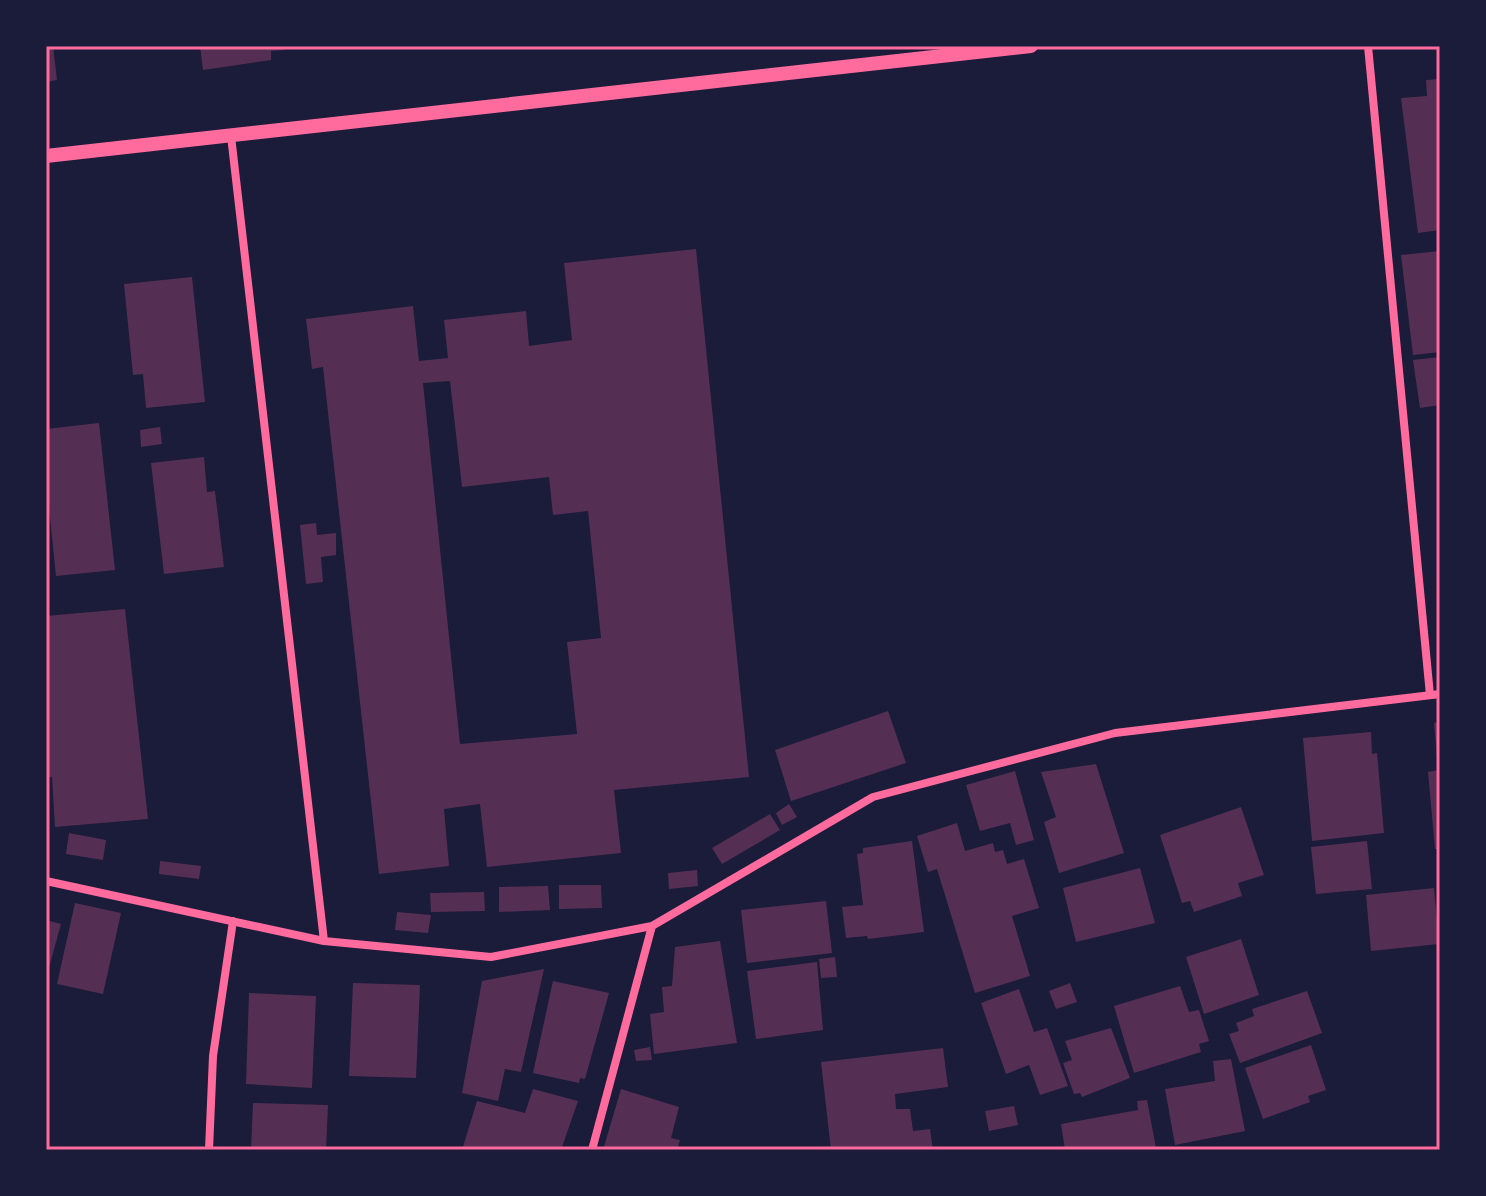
<svg xmlns="http://www.w3.org/2000/svg" width="1486" height="1196" font-family="Ubuntu,sans-serif">
<rect width="100%" height="100%" fill="#1b1b3a"/>
<path fill="#542f53" fill-rule="evenodd" d="M 46,46 L 53,46 L 57,80 L 46,82 Z
M 200,46 L 284,46 L 285,50 L 271,51 L 271,60 L 203,70 Z
M 1440,79 L 1440,230 L 1418,233 L 1401,98 L 1427,96 L 1426,80 Z
M 696,249 L 749,777 L 614,790 L 621,853 L 487,867 L 480,804 L 444,809 L 449,866 L 379,874 L 323,367 L 312,369 L 306,319 L 413,306 L 419,361 L 448,358 L 444,320 L 526,311 L 529,346 L 572,340 L 564,263 ZM 450,381 L 462,487 L 549,477 L 553,515 L 588,511 L 601,638 L 567,642 L 577,734 L 460,744 L 423,383 Z
M 1440,251 L 1440,352 L 1413,355 L 1401,255 Z
M 192,277 L 205,402 L 146,408 L 143,374 L 133,375 L 124,284 Z
M 1440,357 L 1440,405 L 1420,408 L 1413,360 Z
M 99,423 L 115,570 L 56,576 L 46,479 L 46,429 Z
M 160,427 L 162,444 L 141,447 L 140,430 Z
M 204,457 L 207,492 L 215,491 L 224,567 L 164,574 L 151,463 Z
M 316,523 L 317,535 L 336,533 L 336,555 L 321,557 L 323,582 L 306,584 L 300,525 Z
M 125,609 L 148,819 L 55,827 L 52,777 L 46,777 L 46,616 Z
M 888,711 L 906,763 L 791,801 L 775,750 Z
M 1440,722 L 1440,849 L 1435,849 L 1428,772 L 1438,770 L 1434,723 Z
M 1371,732 L 1372,754 L 1377,753 L 1384,833 L 1312,841 L 1303,738 Z
M 1096,764 L 1124,853 L 1059,873 L 1044,822 L 1056,817 L 1041,772 Z
M 1015,771 L 1034,840 L 1016,845 L 1010,823 L 980,831 L 966,785 Z
M 789,804 L 797,817 L 782,825 L 776,813 Z
M 1241,807 L 1264,875 L 1238,883 L 1242,896 L 1194,912 L 1190,901 L 1182,903 L 1160,835 Z
M 770,814 L 780,830 L 722,864 L 712,848 Z
M 957,823 L 965,851 L 993,843 L 995,852 L 1003,850 L 1007,864 L 1024,859 L 1039,908 L 1012,916 L 1030,976 L 975,993 L 937,869 L 928,872 L 917,836 Z
M 69,833 L 106,840 L 103,860 L 66,854 Z
M 912,841 L 924,932 L 868,939 L 867,936 L 846,938 L 842,907 L 863,905 L 857,854 L 863,853 L 863,848 Z
M 1367,841 L 1372,889 L 1316,894 L 1311,847 Z
M 160,861 L 201,866 L 199,879 L 159,874 Z
M 1140,868 L 1155,923 L 1076,942 L 1063,888 Z
M 697,870 L 698,886 L 669,889 L 668,873 Z
M 559,885 L 601,885 L 602,908 L 559,909 Z
M 548,886 L 550,910 L 499,912 L 499,887 Z
M 1434,888 L 1439,944 L 1371,951 L 1366,895 Z
M 484,892 L 485,911 L 431,912 L 430,893 Z
M 826,901 L 832,953 L 747,963 L 741,910 Z
M 75,903 L 121,913 L 103,994 L 57,984 Z
M 397,912 L 431,915 L 428,933 L 395,930 Z
M 46,920 L 61,924 L 47,975 L 46,975 Z
M 1241,939 L 1259,995 L 1204,1014 L 1186,957 Z
M 720,941 L 737,1043 L 654,1054 L 650,1014 L 664,1012 L 662,987 L 672,986 L 675,947 Z
M 835,957 L 837,977 L 821,978 L 819,959 Z
M 817,962 L 823,1030 L 756,1039 L 747,971 Z
M 544,969 L 521,1072 L 505,1069 L 498,1101 L 462,1093 L 482,981 Z
M 553,981 L 609,993 L 585,1079 L 580,1078 L 579,1083 L 533,1073 Z
M 353,983 L 420,985 L 416,1078 L 349,1076 Z
M 1070,983 L 1077,1002 L 1056,1009 L 1049,991 Z
M 1180,986 L 1189,1012 L 1199,1010 L 1209,1041 L 1199,1044 L 1201,1052 L 1134,1073 L 1114,1006 Z
M 1019,989 L 1034,1032 L 1047,1028 L 1068,1086 L 1040,1095 L 1029,1065 L 1006,1074 L 981,1003 Z
M 1307,991 L 1322,1033 L 1240,1063 L 1229,1034 L 1239,1031 L 1236,1023 L 1254,1016 L 1252,1009 Z
M 249,993 L 316,996 L 312,1088 L 246,1084 Z
M 1111,1028 L 1130,1078 L 1082,1097 L 1080,1093 L 1074,1094 L 1063,1063 L 1072,1060 L 1065,1041 Z
M 1311,1045 L 1326,1090 L 1308,1096 L 1310,1102 L 1263,1119 L 1245,1068 Z
M 650,1047 L 652,1060 L 636,1061 L 634,1050 Z
M 943,1048 L 948,1087 L 895,1094 L 896,1109 L 910,1109 L 913,1131 L 930,1129 L 933,1150 L 831,1150 L 821,1062 Z
M 1231,1059 L 1245,1131 L 1175,1145 L 1165,1089 L 1215,1081 L 1213,1061 Z
M 533,1089 L 578,1101 L 561,1150 L 462,1150 L 477,1101 L 525,1113 Z
M 621,1089 L 679,1107 L 671,1138 L 680,1140 L 677,1150 L 603,1150 Z
M 1147,1100 L 1156,1148 L 1065,1150 L 1061,1124 L 1138,1110 L 1137,1101 Z
M 253,1103 L 328,1105 L 326,1150 L 251,1150 Z
M 1014,1106 L 1018,1125 L 989,1131 L 985,1111 Z"/>
<g fill="none" stroke-linecap="round" stroke-linejoin="round">
<path stroke="#ff6b9d" stroke-width="8" d="M 1368,46 L 1430,695
M 231,136 L 324,941
M 46,881 L 324,941 L 491,957 L 652,926 L 873,797 L 1115,733 L 1440,694
M 209,1150 L 213,1056 L 233,921
M 592,1150 L 652,926"/>
<path stroke="#ff6b9d" stroke-width="14" d="M 46,156 L 1031,46"/>
</g>
<rect width="1486" height="1196" fill="none" stroke="#1b1b3a" stroke-width="96"/>
<rect x="48" y="48" width="1390" height="1100" fill="none" stroke="#ff6b9d" stroke-width="3"/>
</svg>
